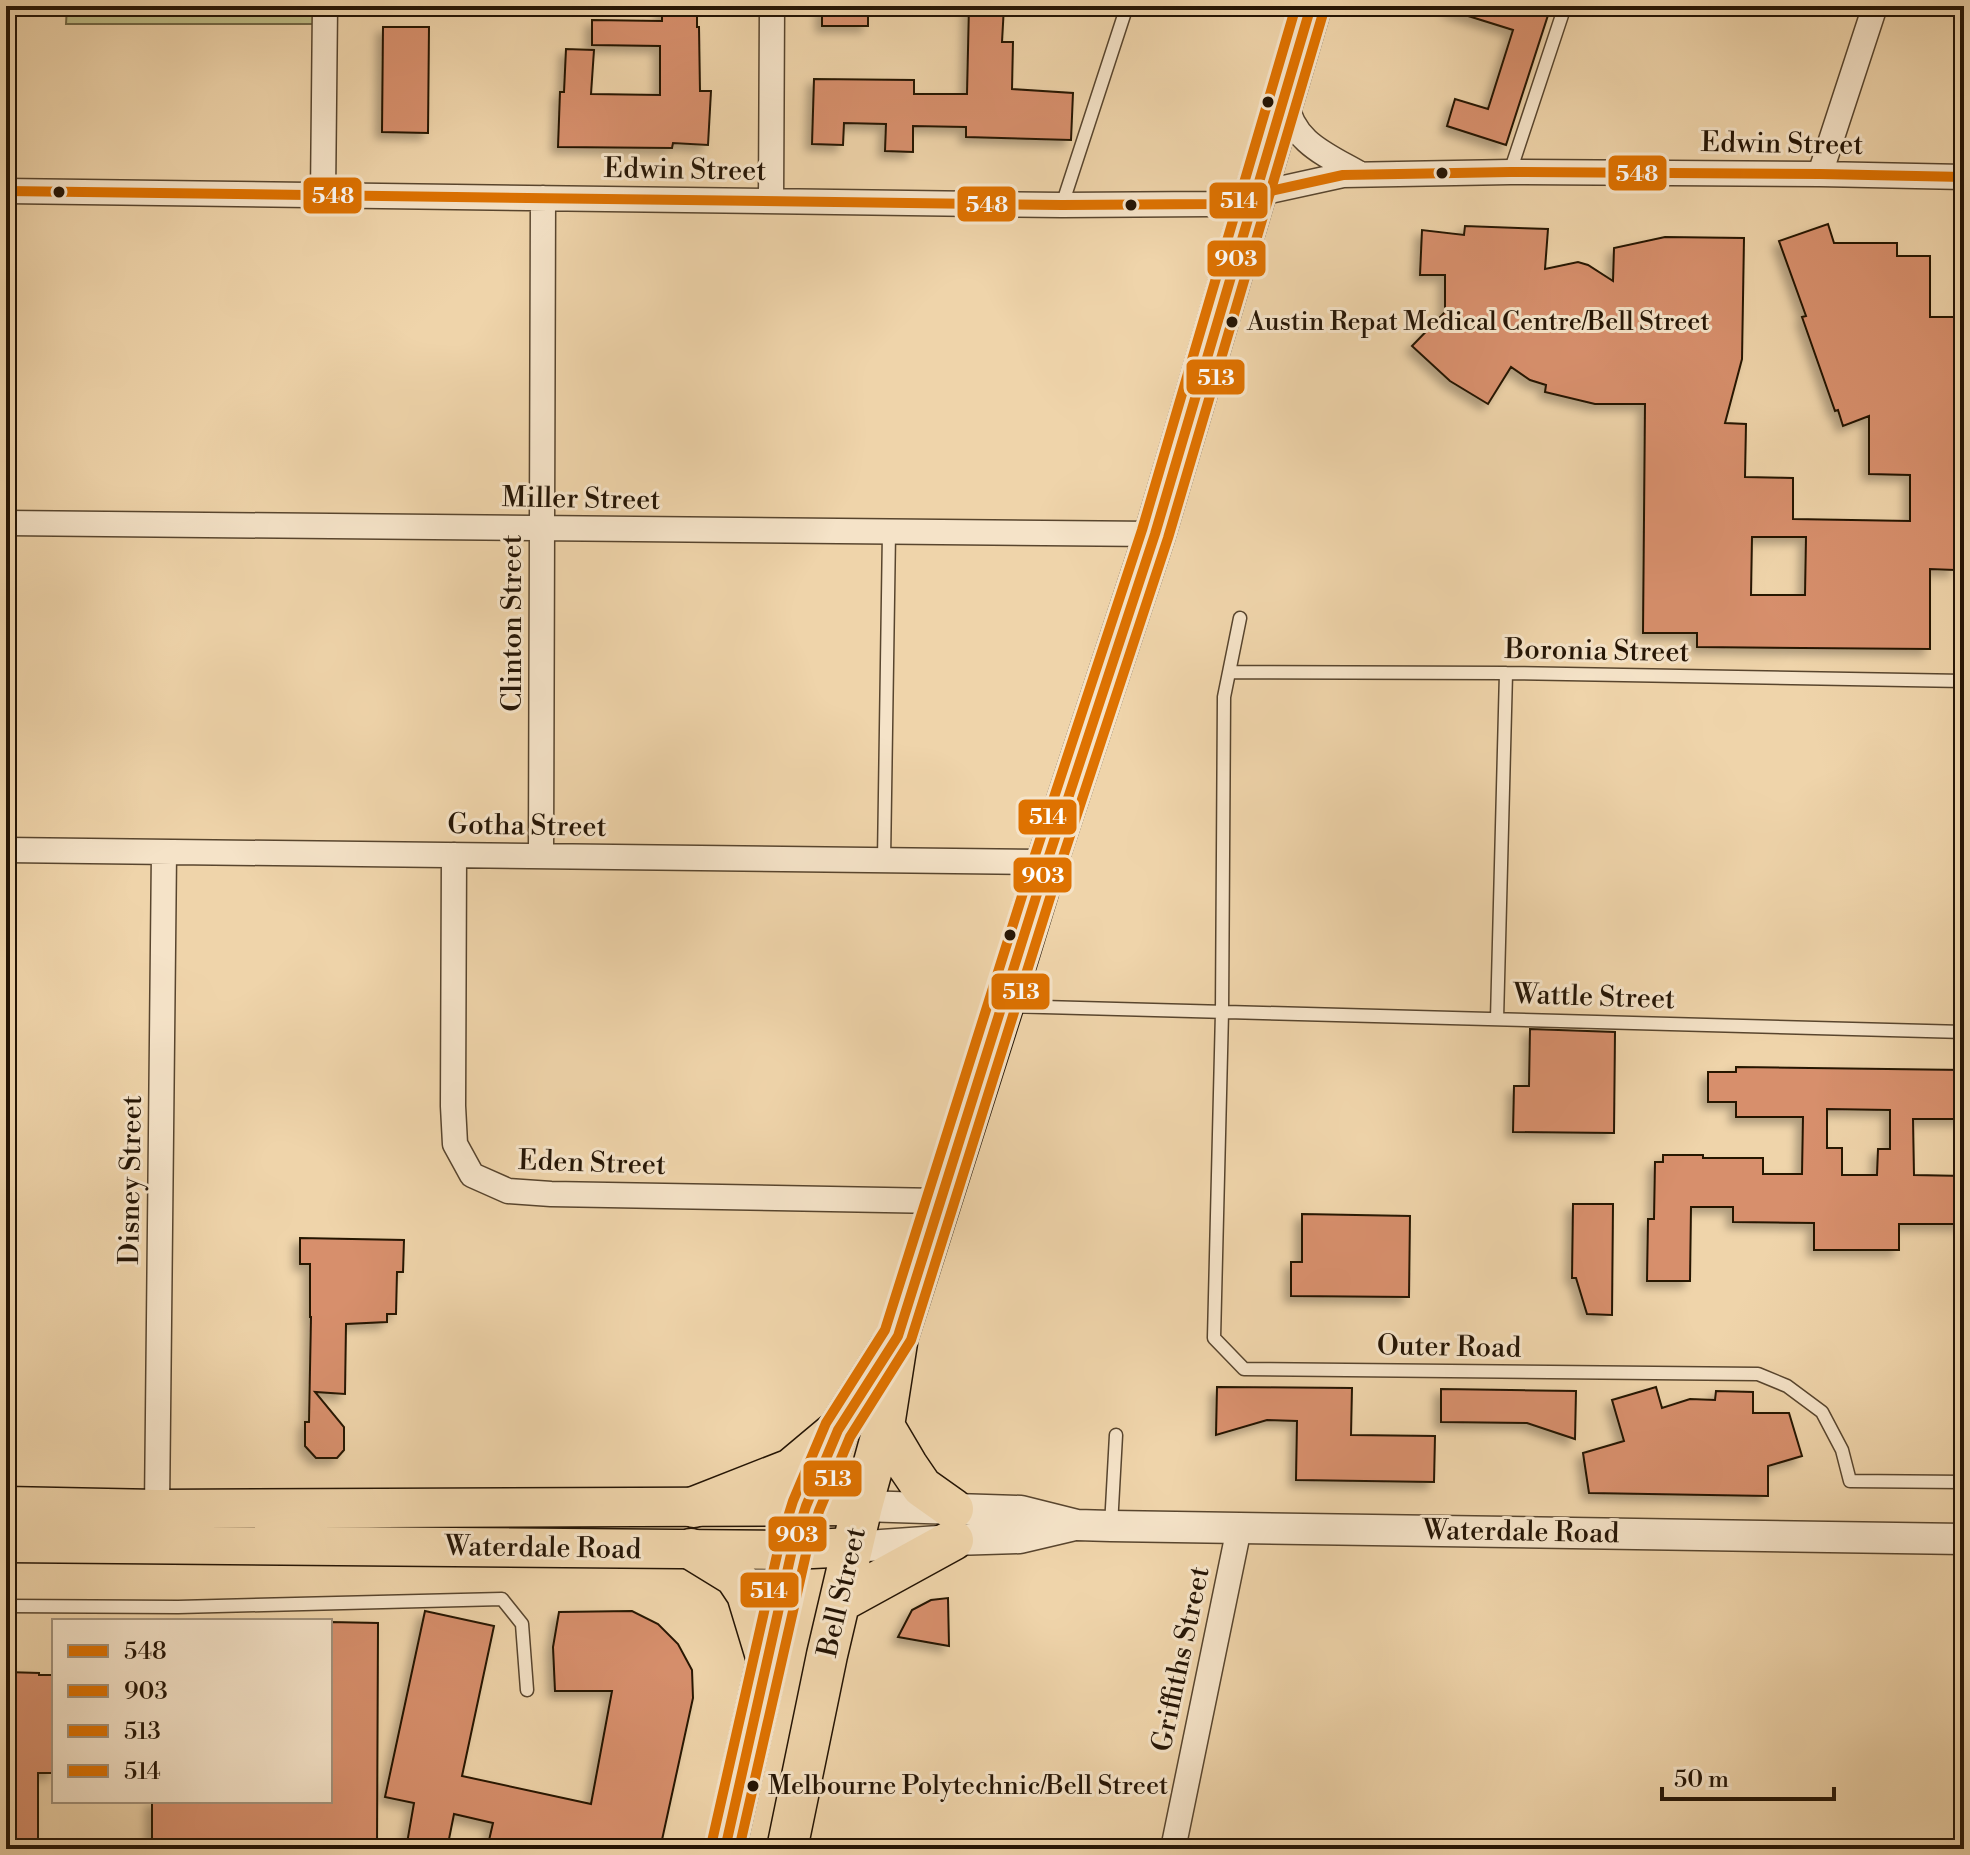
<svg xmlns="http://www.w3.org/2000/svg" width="1970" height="1855" font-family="'Libre Bodoni',serif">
<defs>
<filter id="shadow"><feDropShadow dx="-6" dy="6" stdDeviation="4" flood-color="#0004"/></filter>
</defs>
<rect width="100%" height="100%" fill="#efd4aa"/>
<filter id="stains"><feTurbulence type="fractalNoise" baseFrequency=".0025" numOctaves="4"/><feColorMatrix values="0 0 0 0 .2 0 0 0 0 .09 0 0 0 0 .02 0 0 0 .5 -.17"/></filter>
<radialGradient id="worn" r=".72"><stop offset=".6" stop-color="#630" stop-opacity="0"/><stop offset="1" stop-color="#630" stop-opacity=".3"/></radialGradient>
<path fill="#bebc85" stroke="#726845" stroke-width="2" d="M 67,6 L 314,6 L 314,24 L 66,24 Z"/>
<path fill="#d78f6c" stroke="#251505" stroke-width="2" fill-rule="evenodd" filter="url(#shadow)" d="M 662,6 L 697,6 L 697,27 L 699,27 L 700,91 L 711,91 L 708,145 L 673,143 L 672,148 L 558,147 L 560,92 L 564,92 L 566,49 L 594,50 L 591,94 L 660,95 L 660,46 L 592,45 L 592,20 L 662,21 Z
M 822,6 L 868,6 L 868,26 L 822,26 Z
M 969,6 L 1004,6 L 1002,42 L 1013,42 L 1012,89 L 1073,93 L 1071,140 L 966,137 L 966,127 L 913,126 L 913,152 L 885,151 L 886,124 L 844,123 L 843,145 L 812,144 L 814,79 L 914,80 L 914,94 L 967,94 Z
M 1450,6 L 1532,6 L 1549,12 L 1506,145 L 1447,126 L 1455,99 L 1488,109 L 1513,30 L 1449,10 Z
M 383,27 L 429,27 L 428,133 L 382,132 Z
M 1828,224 L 1834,243 L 1897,243 L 1897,256 L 1930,256 L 1930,317 L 1964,317 L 1964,347 L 1955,347 L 1955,570 L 1930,569 L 1930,649 L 1697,647 L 1697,633 L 1643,633 L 1645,404 L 1595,404 L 1545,392 L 1546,385 L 1530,380 L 1511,367 L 1488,404 L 1450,381 L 1412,346 L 1445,312 L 1445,275 L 1420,275 L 1422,230 L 1464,235 L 1465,226 L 1548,229 L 1545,269 L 1578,262 L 1588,265 L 1613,281 L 1614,248 L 1665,237 L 1744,238 L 1742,359 L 1725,423 L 1746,424 L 1745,477 L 1793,478 L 1793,519 L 1910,521 L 1910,475 L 1869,474 L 1869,416 L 1843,426 L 1838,410 L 1835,411 L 1802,317 L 1806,316 L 1779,241 ZM 1752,537 L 1806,537 L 1805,595 L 1751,595 Z
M 1530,1029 L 1615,1032 L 1614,1133 L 1513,1132 L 1514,1086 L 1529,1086 Z
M 1736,1067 L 1964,1070 L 1964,1119 L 1913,1119 L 1914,1175 L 1964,1176 L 1964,1224 L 1899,1224 L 1899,1250 L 1814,1250 L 1814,1223 L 1733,1222 L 1733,1207 L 1691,1207 L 1690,1281 L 1647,1281 L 1648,1219 L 1654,1219 L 1655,1162 L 1663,1162 L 1663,1155 L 1703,1155 L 1703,1158 L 1763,1158 L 1763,1174 L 1802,1174 L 1803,1117 L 1736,1117 L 1736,1102 L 1708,1102 L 1708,1072 L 1736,1072 ZM 1827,1109 L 1890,1110 L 1890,1149 L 1878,1149 L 1877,1175 L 1842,1175 L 1842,1148 L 1827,1148 Z
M 1573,1204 L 1613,1204 L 1612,1315 L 1587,1314 L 1576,1278 L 1572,1278 Z
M 1302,1214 L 1410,1216 L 1409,1297 L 1291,1296 L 1291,1262 L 1302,1262 Z
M 300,1238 L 404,1240 L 403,1272 L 397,1272 L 396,1314 L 387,1314 L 387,1322 L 346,1324 L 345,1394 L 315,1392 L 344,1427 L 344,1450 L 337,1458 L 316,1458 L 305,1446 L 305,1422 L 309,1422 L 311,1317 L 310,1317 L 310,1264 L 300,1264 Z
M 1217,1387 L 1352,1388 L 1351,1435 L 1435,1436 L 1434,1482 L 1296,1480 L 1297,1421 L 1267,1420 L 1216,1435 Z
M 1656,1387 L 1662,1408 L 1690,1399 L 1715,1400 L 1716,1391 L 1753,1392 L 1753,1413 L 1789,1413 L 1802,1456 L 1768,1466 L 1768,1496 L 1589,1493 L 1583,1453 L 1624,1441 L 1612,1400 Z
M 1441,1389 L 1576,1391 L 1575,1439 L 1527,1423 L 1441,1422 Z
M 948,1598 L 949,1646 L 898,1637 L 912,1610 L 931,1600 Z
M 425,1611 L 494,1626 L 462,1776 L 591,1804 L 612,1691 L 555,1691 L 553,1647 L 559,1612 L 632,1611 L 658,1624 L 678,1644 L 692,1670 L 693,1698 L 660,1849 L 487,1849 L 493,1823 L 454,1814 L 447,1849 L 406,1849 L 414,1803 L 385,1797 Z
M 330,1622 L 378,1623 L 377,1849 L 152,1849 L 152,1801 L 330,1801 Z
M 6,1672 L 39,1673 L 39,1675 L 54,1675 L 54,1773 L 38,1773 L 38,1849 L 6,1849 Z"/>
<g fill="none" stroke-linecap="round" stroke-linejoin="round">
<g stroke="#58452e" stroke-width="15">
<path id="service" d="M 1510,172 L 1565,6
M 1062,205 L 1127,6
M 1240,618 L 1224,697 L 1222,1012 L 1214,1338 L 1244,1369 L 1758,1374 L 1787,1386 L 1822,1412 L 1842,1450 L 1850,1481 L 1964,1482
M 1229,672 L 1506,673 L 1964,681
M 884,860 L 889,532
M 1008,1006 L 1964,1032
M 1497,1019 L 1506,673
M 1111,1526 L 1116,1435
M 6,1606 L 178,1607 L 502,1599 L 522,1624 L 527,1690"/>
</g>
<g stroke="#58452e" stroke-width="27">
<path id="minor" d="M 1286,100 C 1291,142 1327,155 1360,174
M 1820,174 L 1875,6
M 6,191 L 1062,205 L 1211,204 L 1343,175 L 1510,172 L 1820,174 L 1964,177
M 323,195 L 325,6
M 771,201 L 772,6
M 6,523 L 1155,534
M 6,850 L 1047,862
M 454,855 L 453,1106 L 455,1144 L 472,1175 L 508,1191 L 551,1194 L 940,1201
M 541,856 L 543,198
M 157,1509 L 164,852
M 1173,1849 L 1239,1528"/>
</g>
<g stroke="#58452e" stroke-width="33">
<path id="tertiary" d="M 862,1506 L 1021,1511 L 1077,1525 L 1111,1526 L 1964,1539
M 853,1547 L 953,1540 L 1020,1538 L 1071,1526"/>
</g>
<g stroke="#251505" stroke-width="41">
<path id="primary" d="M 6,1506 L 157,1509 L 862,1506
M 6,1543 L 792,1550 L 853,1547"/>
</g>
<g stroke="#251505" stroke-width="43">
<path id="trunk" d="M 884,1426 L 907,1465 L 922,1487 L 953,1509
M 694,1507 L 791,1469 L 834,1433
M 691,1549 L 735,1576 L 747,1594 L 767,1660
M 840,1602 L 953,1540
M 725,1849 L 792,1550 L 806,1506 L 838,1430 L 890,1348
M 787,1849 L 827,1655 L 862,1506 L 884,1426 L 898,1336 L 1003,1006 L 1047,862 L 1155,534 L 1311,6"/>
</g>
<use href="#service" stroke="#f5e3c8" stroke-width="12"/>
<use href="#minor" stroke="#f5e3c8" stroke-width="24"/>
<use href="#tertiary" stroke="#f5e3c8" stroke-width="30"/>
<use href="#primary" stroke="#efd4aa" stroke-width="38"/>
<use href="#trunk" stroke="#efd4aa" stroke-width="40"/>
<g stroke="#f5e3c8" stroke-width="16">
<path id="bus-1" d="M 6,191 L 1062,205 L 1211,204 L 1343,175 L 1510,172 L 1820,174 L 1964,177"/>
</g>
<g stroke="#f5e3c8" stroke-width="16">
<path id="bus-2" d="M 725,1849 L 792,1550 L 806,1506 L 838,1430 L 898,1336 L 1047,862 L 1155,534 L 1311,6"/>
</g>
<g stroke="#f5e3c8" stroke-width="16">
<path id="bus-3" d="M 739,1849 L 806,1554 L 819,1511 L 850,1437 L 911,1340 L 1060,866 L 1168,538 L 1324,10"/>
</g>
<g stroke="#f5e3c8" stroke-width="16">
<path id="bus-4" d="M 711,1846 L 779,1546 L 793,1501 L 826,1423 L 885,1330 L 1034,858 L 1142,530 L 1296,6"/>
</g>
<use href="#bus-1" stroke="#de7201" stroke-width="10"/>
<use href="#bus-2" stroke="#de7201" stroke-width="10"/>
<use href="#bus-3" stroke="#de7201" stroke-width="10"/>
<use href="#bus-4" stroke="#de7201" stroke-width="10"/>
</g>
<g fill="#251505" stroke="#f5e3c8" stroke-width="3">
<circle cx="1268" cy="102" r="7"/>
<circle cx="1442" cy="173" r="7"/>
<circle cx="59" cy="192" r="7"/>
<circle cx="1131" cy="205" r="7"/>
<circle cx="1232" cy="322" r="7"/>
<circle cx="1010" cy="935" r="7"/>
<circle cx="753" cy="1786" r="7"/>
</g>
<g text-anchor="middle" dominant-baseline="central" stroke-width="6" stroke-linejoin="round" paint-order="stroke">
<g font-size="26" fill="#251505" stroke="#f5e3c8" text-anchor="start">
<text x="1247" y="322">Austin Repat Medical Centre/Bell Street</text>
<text x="768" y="1786">Melbourne Polytechnic/Bell Street</text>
</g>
<g font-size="28" fill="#251505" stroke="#f5e3c8">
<text transform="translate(1782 144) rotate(1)">Edwin Street</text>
<text transform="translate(685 170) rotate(1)">Edwin Street</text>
<text transform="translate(581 499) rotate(1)">Miller Street</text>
<text transform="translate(512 623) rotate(-90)">Clinton Street</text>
<text transform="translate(1597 651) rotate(1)">Boronia Street</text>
<text transform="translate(527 826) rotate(1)">Gotha Street</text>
<text transform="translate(1594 997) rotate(2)">Wattle Street</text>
<text transform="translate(592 1163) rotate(2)">Eden Street</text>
<text transform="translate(131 1180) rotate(-89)">Disney Street</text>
<text transform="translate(1449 1347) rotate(1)">Outer Road</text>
<text transform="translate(1521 1532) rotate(1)">Waterdale Road</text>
<text transform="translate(543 1548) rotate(1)">Waterdale Road</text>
<text transform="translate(842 1592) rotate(-77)">Bell Street</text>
<text transform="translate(1181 1659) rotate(-78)">Griffiths Street</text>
</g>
</g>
<g stroke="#f5e3c8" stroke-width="3">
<rect x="1607" y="154" width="61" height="38" rx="8" fill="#de7201"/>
<rect x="302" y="176" width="61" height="39" rx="8" fill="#de7201"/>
<rect x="1208" y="181" width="61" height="39" rx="8" fill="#de7201"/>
<rect x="956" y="185" width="61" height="38" rx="8" fill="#de7201"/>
<rect x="1206" y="239" width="61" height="39" rx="8" fill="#de7201"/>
<rect x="1185" y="358" width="61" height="38" rx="8" fill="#de7201"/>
<rect x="1017" y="798" width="61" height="38" rx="8" fill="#de7201"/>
<rect x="1012" y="856" width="61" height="38" rx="8" fill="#de7201"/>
<rect x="990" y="972" width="61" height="39" rx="8" fill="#de7201"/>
<rect x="802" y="1459" width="61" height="39" rx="8" fill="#de7201"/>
<rect x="767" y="1515" width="61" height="38" rx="8" fill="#de7201"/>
<rect x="739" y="1571" width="61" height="38" rx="8" fill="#de7201"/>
</g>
<g font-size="22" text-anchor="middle" font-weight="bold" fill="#fff">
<text x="1637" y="181">548</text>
<text x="333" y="203">548</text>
<text x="1239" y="208">514</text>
<text x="987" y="212">548</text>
<text x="1236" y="266">903</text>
<text x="1216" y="385">513</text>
<text x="1048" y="824">514</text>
<text x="1043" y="883">903</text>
<text x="1021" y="999">513</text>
<text x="833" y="1486">513</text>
<text x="797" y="1542">903</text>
<text x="769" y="1598">514</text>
</g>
<rect width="1970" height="1855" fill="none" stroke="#efd4aa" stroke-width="32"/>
<rect x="8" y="8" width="1954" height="1839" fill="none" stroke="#251505" stroke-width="4"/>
<rect x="16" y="16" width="1938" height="1823" fill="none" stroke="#251505" stroke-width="2"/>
<rect x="52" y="1619" width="280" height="184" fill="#f5e3c8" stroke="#a2917a" stroke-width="2"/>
<rect x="68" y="1645" width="40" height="12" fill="#de7201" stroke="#a2917a" stroke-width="2"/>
<text x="124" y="1659" font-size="24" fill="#251505">548</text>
<rect x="68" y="1685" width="40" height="12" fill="#de7201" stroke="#a2917a" stroke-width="2"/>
<text x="124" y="1699" font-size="24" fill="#251505">903</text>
<rect x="68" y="1725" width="40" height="12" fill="#de7201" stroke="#a2917a" stroke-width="2"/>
<text x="124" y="1739" font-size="24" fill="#251505">513</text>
<rect x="68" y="1765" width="40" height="12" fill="#de7201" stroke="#a2917a" stroke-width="2"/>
<text x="124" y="1779" font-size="24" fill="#251505">514</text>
<path d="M1662 1787v12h172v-12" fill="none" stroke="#251505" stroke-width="4"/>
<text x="1674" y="1787" font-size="24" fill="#251505" stroke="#f5e3c8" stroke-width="6" paint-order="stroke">50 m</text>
<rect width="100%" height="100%" filter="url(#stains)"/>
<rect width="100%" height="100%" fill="url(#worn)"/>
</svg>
